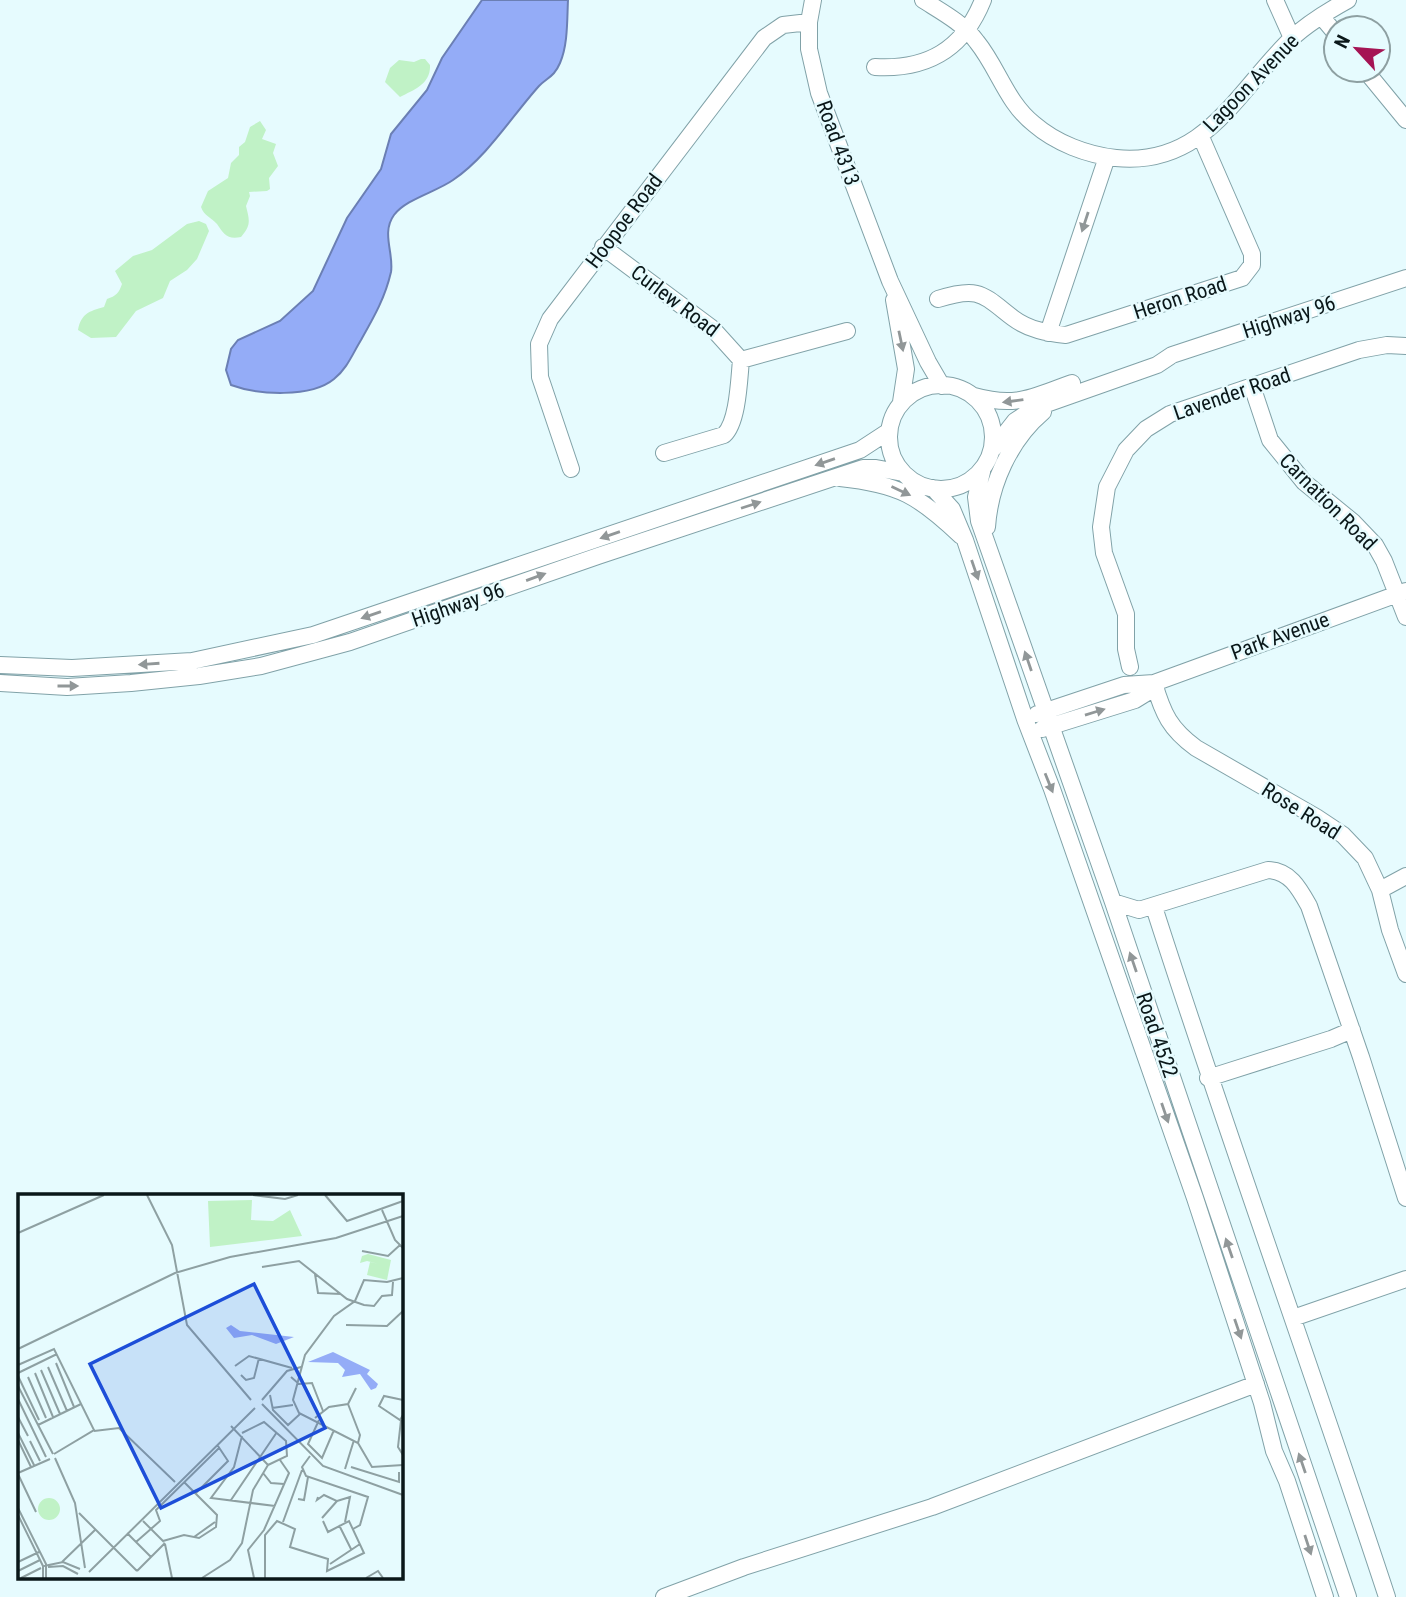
<svg xmlns="http://www.w3.org/2000/svg" width="1406" height="1597" font-family="'Roboto Condensed',sans-serif">
<rect width="100%" height="100%" fill="#e6fbfe"/>
<path fill="#c0f2c6" d="M 421,59 L 425,59 L 430,65 C 431,84 414,90 400,97 L 385,82 L 390,68 L 399,60 L 414,62 Z
M 260,121 L 266,130 L 262,139 L 276,144 L 273,153 L 278,166 L 269,178 L 270,189 L 267,191 L 249,192 L 250,196 L 246,206 C 249,219 252,225 241,237 C 227,240 224,234 217,224 C 211,217 204,216 201,207 L 208,191 L 228,178 L 231,163 L 239,155 L 239,147 L 245,142 L 250,127 Z
M 199,221 L 206,224 L 209,231 L 197,259 L 187,270 L 170,281 L 163,298 L 136,311 L 116,337 L 91,338 L 78,330 C 81,314 89,311 104,307 L 107,299 C 116,296 119,293 122,284 L 115,271 L 133,256 L 152,250 L 187,224 Z"/>
<path fill="#94acf7" stroke="#6b7fb4" stroke-width="2" d="M 482,0 L 568,0 C 567,20 568,45 560,63 C 554,77 548,77 539,86 C 512,116 487,157 453,180 C 436,192 406,199 394,215 C 381,233 394,253 391,272 C 385,298 374,317 361,340 C 353,353 347,369 334,379 C 311,398 258,395 231,385 L 226,370 L 231,349 L 238,340 L 280,321 L 313,291 L 347,218 L 381,169 L 391,134 L 427,90 L 442,58 Z"/>
<g fill="none" stroke-linecap="round" stroke-linejoin="round">
<g stroke="#81a2a8" stroke-width="18">
<path id="minor" d="M 813,0 L 809,22 L 809,49 L 819,93 L 890,281 L 928,362 L 942,386
M 923,0 C 942,12 963,23 977,42 C 998,68 1007,103 1034,124 C 1056,143 1087,155 1116,158 C 1205,167 1237,91 1291,39 C 1308,23 1328,11 1348,0
M 1275,0 L 1292,38
M 1321,16 L 1336,34
M 875,67 C 927,70 963,50 983,0
M 1365,70 L 1406,120
M 603,247 L 713,329 L 741,360 C 739,380 738,422 724,435 L 664,453
M 938,299 C 979,286 982,294 1013,318 C 1029,330 1048,333 1066,335 L 1242,278 L 1252,265 L 1252,254 L 1201,137
M 894,300 L 906,369 L 901,402
M 1048,333 L 1107,157
M 741,360 L 847,331
M889 437a52 52 0 1 1 104 0a52 52 0 1 1-104 0Z
M 1252,386 L 1270,440 L 1304,482 L 1353,522 L 1375,545 L 1384,561 L 1406,617
M 974,396 C 1017,408 1032,397 1072,383
M 993,449 L 1015,421 L 1035,408 L 1157,365 L 1172,355 L 1406,278
M 571,469 L 540,377 L 539,344 L 550,319 L 764,38 L 783,25 L 809,22
M 982,472 L 976,497 L 979,521 L 1113,902 L 1348,1597
M 840,478 C 899,484 919,496 961,536
M 933,488 L 952,509 L 965,540 L 1025,719 L 1052,789 L 1195,1198 L 1262,1403 L 1274,1451 L 1287,1481 L 1325,1597
M 987,527 C 990,484 1010,440 1043,412
M 0,665 L 72,668 L 192,661 L 313,635 L 860,450 L 886,433
M 1130,667 L 1126,649 L 1126,614 L 1104,553 L 1101,527 L 1107,487 L 1126,450 L 1146,429 L 1170,414 L 1359,350 L 1387,345 L 1406,346
M 0,683 L 67,687 L 131,683 L 199,676 L 261,666 L 350,642 L 598,556 L 863,468 L 876,468 L 903,473
M 1154,683 C 1163,714 1170,729 1196,748 L 1316,817 L 1343,835 L 1365,858 L 1380,890 L 1390,930 L 1406,974
M 1037,714 L 1124,685 L 1154,683 L 1406,591
M 1042,729 L 1135,700 L 1148,692 L 1154,683
M 1380,890 L 1406,876
M 1113,902 L 1139,910 L 1268,870 C 1290,871 1299,888 1309,906 L 1361,1057 L 1406,1198
M 1154,907 C 1228,1138 1311,1366 1387,1597
M 1208,1078 L 1331,1039 L 1352,1030
M 1293,1318 L 1406,1279
M 664,1597 L 744,1567 L 932,1507 L 1256,1384"/>
</g>
<use href="#minor" stroke="#fff" stroke-width="16"/>
</g>
<defs><path id="oneway-solid" d="M-6-.8H1V-3.2L6.5 0L1 3.2V.8H-6Z" transform="scale(1.75)"/></defs>
<g fill="#919798">
<use href="#oneway-solid" transform="translate(1085 222) rotate(108)"/>
<use href="#oneway-solid" transform="translate(901 341) rotate(78)"/>
<use href="#oneway-solid" transform="translate(1013 401) rotate(172)"/>
<use href="#oneway-solid" transform="translate(825 462) rotate(161)"/>
<use href="#oneway-solid" transform="translate(901 491) rotate(25)"/>
<use href="#oneway-solid" transform="translate(751 505) rotate(-18)"/>
<use href="#oneway-solid" transform="translate(610 535) rotate(161)"/>
<use href="#oneway-solid" transform="translate(975 570) rotate(71)"/>
<use href="#oneway-solid" transform="translate(536 577) rotate(-20)"/>
<use href="#oneway-solid" transform="translate(371 615) rotate(161)"/>
<use href="#oneway-solid" transform="translate(1028 661) rotate(-109)"/>
<use href="#oneway-solid" transform="translate(149 664) rotate(176)"/>
<use href="#oneway-solid" transform="translate(68 686)"/>
<use href="#oneway-solid" transform="translate(1095 712) rotate(-17)"/>
<use href="#oneway-solid" transform="translate(1049 783) rotate(68)"/>
<use href="#oneway-solid" transform="translate(1133 962) rotate(-109)"/>
<use href="#oneway-solid" transform="translate(1165 1113) rotate(71)"/>
<use href="#oneway-solid" transform="translate(1229 1248) rotate(-109)"/>
<use href="#oneway-solid" transform="translate(1238 1329) rotate(71)"/>
<use href="#oneway-solid" transform="translate(1302 1463) rotate(-109)"/>
<use href="#oneway-solid" transform="translate(1308 1545) rotate(72)"/>
</g>
<g text-anchor="middle" dominant-baseline="central" stroke-width="5" stroke-linejoin="round" paint-order="stroke">
<g font-size="21" fill="#0a1719" stroke="#e6fbfe">
<text transform="translate(1251 83) rotate(-46)">Lagoon Avenue</text>
<text transform="translate(838 143) rotate(70)">Road 4313</text>
<text transform="translate(624 221) rotate(-53)">Hoopoe Road</text>
<text transform="translate(1180 298) rotate(-18)">Heron Road</text>
<text transform="translate(675 301) rotate(37)">Curlew Road</text>
<text transform="translate(1289 317) rotate(-18)">Highway 96</text>
<text transform="translate(1232 394) rotate(-19)">Lavender Road</text>
<text transform="translate(1328 502) rotate(45)">Carnation Road</text>
<text transform="translate(458 605) rotate(-19)">Highway 96</text>
<text transform="translate(1280 636) rotate(-20)">Park Avenue</text>
<text transform="translate(1301 811) rotate(32)">Rose Road</text>
<text transform="translate(1157 1035) rotate(71)">Road 4522</text>
</g>
</g>
<g transform="translate(18 1194)">
<rect width="385" height="385" fill="#e6fbfe"/>
<path d="M 234,6 L 233,26 L 255,27 L 272,16 L 284,42 L 192,53 L 190,7 ZM 350,60 L 373,66 L 369,86 L 349,81 L 352,68 L 361,70 L 349,67 L 342,69 L 344,62 ZM20 315a11 11 0 1 1 22 0a11 11 0 1 1-22 0Z" fill="#c0f2c6"/>
<path d="M 213,131 L 222,137 L 276,143 L 258,150 L 234,141 L 216,144 L 208,134 ZM 315,158 L 352,176 L 349,180 L 360,190 L 358,194 L 353,196 L 342,180 L 324,183 L 327,176 L 320,169 L 290,168 Z" fill="#94acf7"/>
<path fill="none" stroke="#8ea0a2" stroke-width="2" d="M 129,1 L 154,51 L 169,131 L 233,206M 235,1 L 267,5 L 280,1M 307,1 L 329,27 L 385,7M 364,16 L 377,46 L 385,54M 0,39 L 86,1M 344,57 L 370,62 L 382,51M 244,73 L 281,67 L 329,105 L 346,111 L 356,112 L 364,102 L 374,101 L 375,88M 297,80 L 300,99 L 323,100M 385,84 L 369,88 L 346,86 L 337,107 L 316,122 L 287,161 L 275,206 L 281,219 L 340,249 L 354,273 L 385,271M 328,131 L 369,132 L 385,117M 0,155 L 157,79 L 212,63 L 318,44 L 385,22M 38,169 L 56,213M 0,171 L 36,155 L 76,236 L 36,260M 217,172 L 231,162 L 274,174M 30,173 L 49,217M 23,176 L 42,220M 0,179 L 39,160M 17,179 L 35,223M 223,181 L 228,186 L 236,184 L 241,164M 0,182 L 21,226M 10,183 L 28,224M 273,183 L 281,190 L 294,189 L 305,217M 0,192 L 35,260M 252,201 L 255,216 L 270,231 L 282,220M 0,205 L 28,263M 244,206 L 269,177 L 283,173M 385,206 L 366,202 L 361,212 L 382,226 L 385,221M 244,210 L 305,272 L 385,301M 330,210 L 342,241 L 340,249M 254,214 L 275,211M 0,223 L 10,242M 297,224 L 311,213 L 330,210 L 338,194 L 336,198M 301,226 L 290,250 L 304,264 L 316,236M 383,226 L 380,253 L 385,261M 20,231 L 63,210M 213,232 L 250,271M 76,237 L 101,234 L 157,288M 0,239 L 16,271M 224,239 L 246,228 L 268,247 L 269,262 L 250,271M 224,242 L 216,273 L 193,304 L 257,312M 0,246 L 13,273M 12,247 L 22,267M 292,262 L 284,273 L 288,282 L 350,303 L 342,331 L 335,335M 37,264 L 57,309 L 67,374M 333,273 L 381,288 L 381,278M 327,275 L 336,246M 0,279 L 32,265M 245,279 L 253,289 L 266,290M 0,280 L 18,318M 177,300 L 210,267 L 200,252M 300,303 L 299,306 L 306,301 L 319,307 L 304,324M 280,305 L 286,306 L 290,283M 213,306 L 259,238M 319,307 L 332,303 L 327,328M 0,314 L 28,370 L 28,384M 61,319 L 119,377M 0,321 L 25,372 L 25,384M 125,327 L 146,348M 265,328 L 284,276M 321,331 L 333,355M 109,339 L 133,363M 176,343 L 197,328M 145,347 L 166,341 L 181,344 L 198,333 L 199,321 L 166,288M 118,348 L 142,327 L 138,316 L 201,254M 147,350 L 154,384M 0,368 L 21,358M 44,368 L 77,336M 312,370 L 342,350M 26,372 L 45,368 L 62,375M 30,373 L 45,372 L 60,380M 0,377 L 22,366M 119,377 L 147,349M 71,378 L 237,214M 3,384 L 23,374M 184,384 L 212,366 L 224,349 L 235,296 L 250,271M 236,384 L 230,356 L 246,336 L 271,279 L 262,266M 247,384 L 247,341 L 259,327 L 277,335 L 272,353 L 310,365 L 309,377 L 346,359 L 331,327 L 310,338 L 305,327M 348,384 L 360,377 L 365,384"/>
<path fill="#1d4ed8" fill-opacity="0.15" stroke="#1d4ed8" stroke-width="3.5" d="M 236,90 L 307,234 L 143,314 L 72,170 Z"/>
<rect width="385" height="385" fill="none" stroke="#0a1719" stroke-width="3.5"/>
</g>
<g transform="translate(1357 49) rotate(296)"><circle r="33" fill="#e6fbfe" stroke="#8ea0a2" stroke-width="2"/>
<path d="M0-5L12 26L0 18L-12 26Z" fill="#a51454"/>
<text y="-10" font-size="19" font-weight="bold" text-anchor="middle" fill="#0a1719">N</text>
</g>
</svg>
